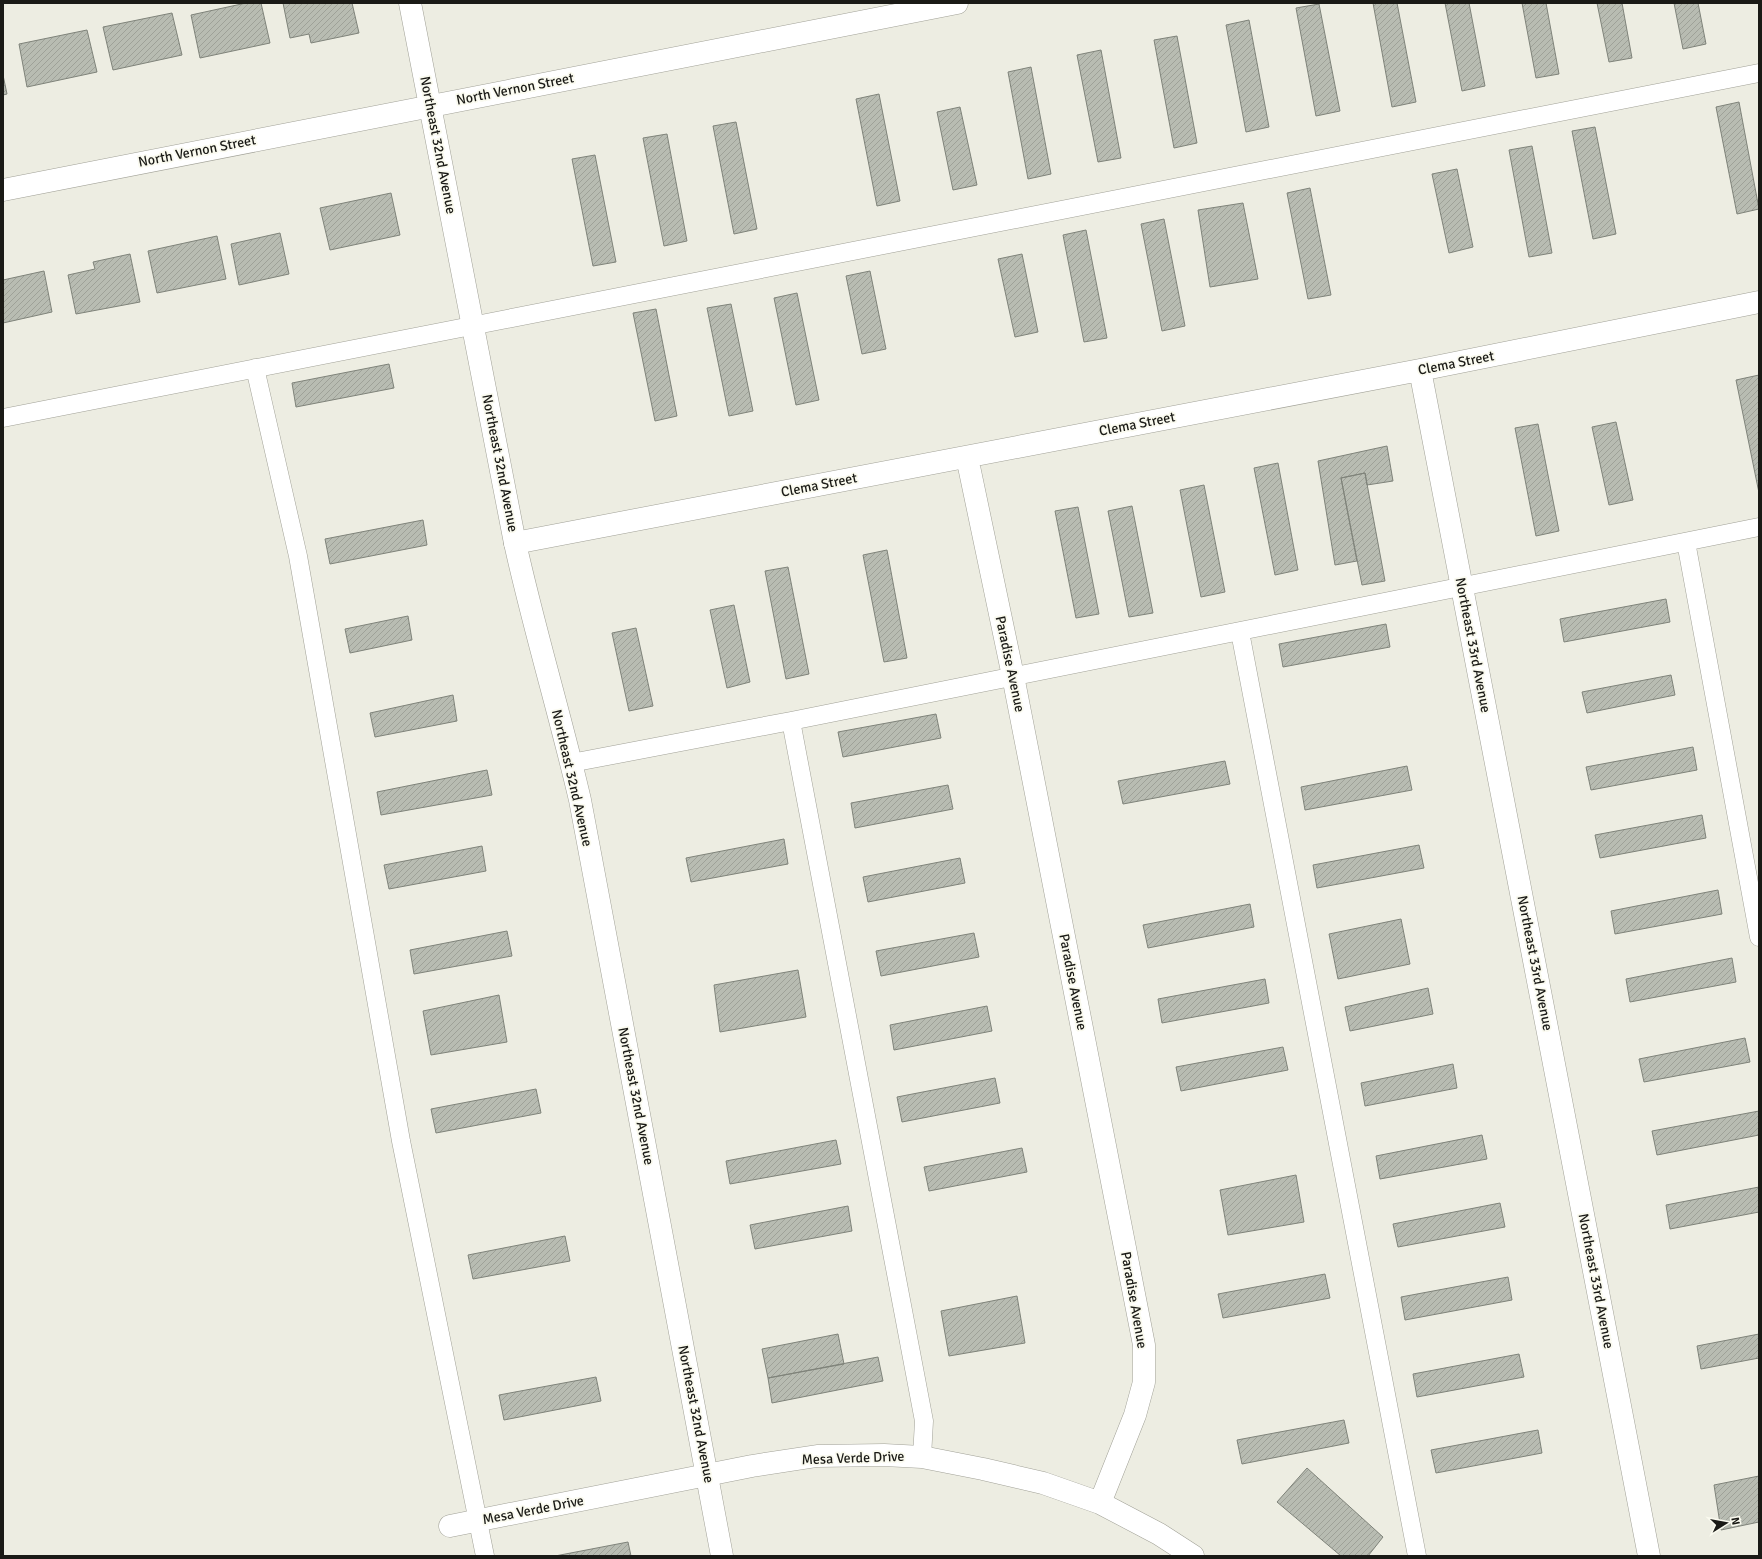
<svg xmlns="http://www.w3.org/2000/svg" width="1762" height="1559" font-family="Signika,sans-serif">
<defs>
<pattern id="building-hatch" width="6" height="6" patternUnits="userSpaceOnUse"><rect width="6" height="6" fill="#b8bcb2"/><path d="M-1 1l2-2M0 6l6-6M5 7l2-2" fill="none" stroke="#9ea198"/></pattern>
</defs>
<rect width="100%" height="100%" fill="#edede2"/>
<path fill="url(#building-hatch)" stroke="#7f837a" d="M 246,3 L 261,3 L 270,43 L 200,58 L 191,15 Z
M 283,3 L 352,3 L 359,33 L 311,43 L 309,34 L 290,38 Z
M 1373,3 L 1397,3 L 1416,102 L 1392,107 Z
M 1445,3 L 1469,3 L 1485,86 L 1462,91 Z
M 1522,3 L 1546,3 L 1559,74 L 1536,78 Z
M 1597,3 L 1622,3 L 1632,58 L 1609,62 Z
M 1674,3 L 1698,3 L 1706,44 L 1683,49 Z
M 1319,4 L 1340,111 L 1316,116 L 1296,8 Z
M 172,13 L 182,55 L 113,70 L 103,27 Z
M 1249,20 L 1269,127 L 1246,132 L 1226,25 Z
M 87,30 L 97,72 L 27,87 L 19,44 Z
M 1177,36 L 1197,143 L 1174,148 L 1154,40 Z
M 1101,50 L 1121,158 L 1098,162 L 1077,55 Z
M 1031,67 L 1051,174 L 1028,179 L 1008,72 Z
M 3,75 L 7,94 L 3,95 Z
M 879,94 L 900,201 L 877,206 L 856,99 Z
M 1739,102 L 1759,209 L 1737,214 L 1716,107 Z
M 960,107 L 977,185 L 953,190 L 937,112 Z
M 736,122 L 757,229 L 734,234 L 713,126 Z
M 1595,127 L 1616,234 L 1593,239 L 1572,131 Z
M 667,134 L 687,241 L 664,246 L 643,138 Z
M 1532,146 L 1552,253 L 1529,257 L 1509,150 Z
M 595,155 L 616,262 L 593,266 L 572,159 Z
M 1457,169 L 1473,247 L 1449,253 L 1432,174 Z
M 1310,188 L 1331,295 L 1308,299 L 1287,193 Z
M 391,193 L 400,235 L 330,250 L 320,208 Z
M 1243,203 L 1258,279 L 1210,287 L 1198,210 Z
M 1164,219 L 1185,326 L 1162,331 L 1141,224 Z
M 1086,230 L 1107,338 L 1084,342 L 1063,235 Z
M 280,233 L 289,274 L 239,285 L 231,244 Z
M 217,236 L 226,279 L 157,293 L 148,251 Z
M 130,254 L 140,302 L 76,314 L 68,275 L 95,269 L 93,262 Z
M 1022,254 L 1038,332 L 1015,337 L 998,259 Z
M 44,271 L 52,312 L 3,323 L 3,280 Z
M 870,271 L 886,349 L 862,354 L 846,276 Z
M 797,293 L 819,400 L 796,405 L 774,298 Z
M 731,304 L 753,411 L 729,416 L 707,308 Z
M 656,309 L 677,416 L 655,421 L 633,313 Z
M 389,364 L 394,388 L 296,407 L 292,383 Z
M 1759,375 L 1759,493 L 1736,380 Z
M 1616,422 L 1633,500 L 1609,505 L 1592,427 Z
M 1538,424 L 1559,531 L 1536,536 L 1515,428 Z
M 1387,446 L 1393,481 L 1367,485 L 1365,473 L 1341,478 L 1357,561 L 1335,565 L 1318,461 Z
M 1278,463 L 1298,570 L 1275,575 L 1254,468 Z
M 1365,473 L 1385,581 L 1362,585 L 1341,478 Z
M 1204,485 L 1225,592 L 1201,597 L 1180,490 Z
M 1132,506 L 1153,613 L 1129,617 L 1108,511 Z
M 1078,507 L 1099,614 L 1076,618 L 1055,511 Z
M 423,520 L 427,545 L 330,564 L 325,539 Z
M 887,550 L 907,658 L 884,662 L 863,555 Z
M 788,567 L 809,674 L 786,679 L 765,571 Z
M 1666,599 L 1670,622 L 1564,642 L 1560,619 Z
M 734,605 L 750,682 L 727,688 L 710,610 Z
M 408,616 L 412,640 L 350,653 L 345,629 Z
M 1386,624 L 1390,647 L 1283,667 L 1279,644 Z
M 636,628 L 653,706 L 629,711 L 612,633 Z
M 1671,675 L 1675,695 L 1587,713 L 1582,692 Z
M 453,695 L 457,721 L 375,737 L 370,713 Z
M 936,714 L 941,738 L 843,757 L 838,732 Z
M 1693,747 L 1697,770 L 1591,790 L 1586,767 Z
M 1225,761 L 1230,784 L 1123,804 L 1118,781 Z
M 1407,766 L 1412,790 L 1305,810 L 1301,787 Z
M 487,770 L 492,795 L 381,815 L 377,792 Z
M 948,785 L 953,809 L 855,828 L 851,803 Z
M 1702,815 L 1706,838 L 1600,858 L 1595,835 Z
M 784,839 L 788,864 L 691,882 L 686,858 Z
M 1419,845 L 1424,868 L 1317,888 L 1313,865 Z
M 482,846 L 486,871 L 389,889 L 384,865 Z
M 960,858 L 965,883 L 868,902 L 863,877 Z
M 1718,890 L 1722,914 L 1615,934 L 1611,911 Z
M 1250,904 L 1254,927 L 1148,948 L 1143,925 Z
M 1401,919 L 1410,964 L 1338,979 L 1329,934 Z
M 507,931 L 512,956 L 414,974 L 410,950 Z
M 974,933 L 979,957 L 881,976 L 876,951 Z
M 1732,958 L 1736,982 L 1630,1002 L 1626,979 Z
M 798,970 L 806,1017 L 720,1032 L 714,985 Z
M 1265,979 L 1269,1003 L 1162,1023 L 1158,999 Z
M 1428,988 L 1433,1014 L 1350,1031 L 1345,1007 Z
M 499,995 L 507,1042 L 431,1055 L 423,1011 Z
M 987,1006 L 992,1031 L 894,1050 L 890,1025 Z
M 1745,1038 L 1750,1062 L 1644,1082 L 1639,1059 Z
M 1283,1047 L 1288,1070 L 1181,1091 L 1176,1067 Z
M 1453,1064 L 1457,1088 L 1365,1106 L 1361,1083 Z
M 995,1078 L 1000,1103 L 902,1122 L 897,1097 Z
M 536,1089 L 541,1113 L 436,1133 L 431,1109 Z
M 1759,1111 L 1759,1135 L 1657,1155 L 1652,1131 Z
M 1482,1135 L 1487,1159 L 1380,1179 L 1376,1156 Z
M 836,1140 L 841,1164 L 730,1184 L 726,1161 Z
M 1022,1148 L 1027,1172 L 929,1191 L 924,1167 Z
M 1296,1175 L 1304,1222 L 1228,1235 L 1220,1190 Z
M 1759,1187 L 1759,1212 L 1670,1229 L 1666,1205 Z
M 1500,1203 L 1505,1227 L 1398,1247 L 1393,1224 Z
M 848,1206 L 852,1231 L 755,1249 L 750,1225 Z
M 565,1236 L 570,1261 L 473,1279 L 468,1255 Z
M 1325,1274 L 1330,1298 L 1223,1318 L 1218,1294 Z
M 1508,1277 L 1512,1300 L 1405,1320 L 1401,1297 Z
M 1017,1296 L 1025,1343 L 949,1356 L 941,1311 Z
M 838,1334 L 844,1364 L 768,1378 L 762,1349 Z
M 1759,1334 L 1759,1358 L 1701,1369 L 1697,1346 Z
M 1519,1354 L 1524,1377 L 1417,1397 L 1413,1374 Z
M 878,1357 L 883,1381 L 772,1403 L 768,1378 Z
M 596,1377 L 601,1401 L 504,1420 L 499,1395 Z
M 1344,1420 L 1349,1443 L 1242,1464 L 1237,1440 Z
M 1538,1430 L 1542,1453 L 1436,1473 L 1431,1450 Z
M 1307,1468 L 1383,1537 L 1368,1556 L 1341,1556 L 1277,1502 Z
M 1759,1476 L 1759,1522 L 1721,1530 L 1714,1485 Z
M 628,1542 L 631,1556 L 555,1556 Z"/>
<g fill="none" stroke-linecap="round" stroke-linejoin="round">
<g stroke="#a1a197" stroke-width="19">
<path id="service" d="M 255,368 L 298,556 L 401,1141 L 485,1556
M 3,418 L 1759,73
M 1686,542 L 1759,937
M 1240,632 L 1417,1556
M 791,721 L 924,1421 L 922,1457
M 571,763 L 791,721 L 1759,527"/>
</g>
<g stroke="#a1a197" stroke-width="23">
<path id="minor" d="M 1420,370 L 1649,1556
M 967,457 L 1013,676 L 1144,1345 L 1144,1382 L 1135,1415 L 1100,1503
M 515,543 L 1420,370 L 1759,302
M 450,1526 L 752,1466 L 817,1456 L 884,1455 L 922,1457 L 983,1469 L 1043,1483 L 1100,1503 L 1159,1534 L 1193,1556"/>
</g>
<g stroke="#a1a197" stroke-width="23">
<path id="tertiary" d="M 410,3 L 515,543 C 534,629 560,714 580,800 L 722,1556
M 3,190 L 957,3"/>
</g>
<use href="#service" stroke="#fff" stroke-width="18"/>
<use href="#minor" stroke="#fff" stroke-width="22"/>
<use href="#tertiary" stroke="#fff" stroke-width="22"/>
</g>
<g text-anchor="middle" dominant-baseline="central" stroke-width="3.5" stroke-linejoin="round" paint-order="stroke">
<g font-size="14" fill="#1a1a16" stroke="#fafaef">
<text transform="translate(515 89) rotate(-11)">North Vernon Street</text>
<text transform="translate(438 145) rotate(79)">Northeast 32nd Avenue</text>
<text transform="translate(197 151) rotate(-11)">North Vernon Street</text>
<text transform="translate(1456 363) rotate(-11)">Clema Street</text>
<text transform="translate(1137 424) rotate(-11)">Clema Street</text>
<text transform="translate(500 463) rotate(79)">Northeast 32nd Avenue</text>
<text transform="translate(819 485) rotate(-11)">Clema Street</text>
<text transform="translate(1473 645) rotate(79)">Northeast 33rd Avenue</text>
<text transform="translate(1010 664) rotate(78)">Paradise Avenue</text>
<text transform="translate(572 778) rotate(77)">Northeast 32nd Avenue</text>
<text transform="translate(1535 963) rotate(79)">Northeast 33rd Avenue</text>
<text transform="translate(1073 982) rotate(79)">Paradise Avenue</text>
<text transform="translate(636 1096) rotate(79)">Northeast 32nd Avenue</text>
<text transform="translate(1596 1281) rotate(79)">Northeast 33rd Avenue</text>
<text transform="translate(1134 1300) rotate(80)">Paradise Avenue</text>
<text transform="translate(696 1414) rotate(79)">Northeast 32nd Avenue</text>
<text transform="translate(853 1458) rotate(-2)">Mesa Verde Drive</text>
<text transform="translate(533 1510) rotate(-11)">Mesa Verde Drive</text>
</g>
</g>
<rect width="1762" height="1559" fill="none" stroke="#1a1a16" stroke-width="8"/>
<g transform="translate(1726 1523) rotate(79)" stroke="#fafaef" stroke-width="3" paint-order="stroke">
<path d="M0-3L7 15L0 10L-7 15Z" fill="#1a1a16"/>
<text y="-6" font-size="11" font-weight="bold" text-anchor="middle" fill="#1a1a16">N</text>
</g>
</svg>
